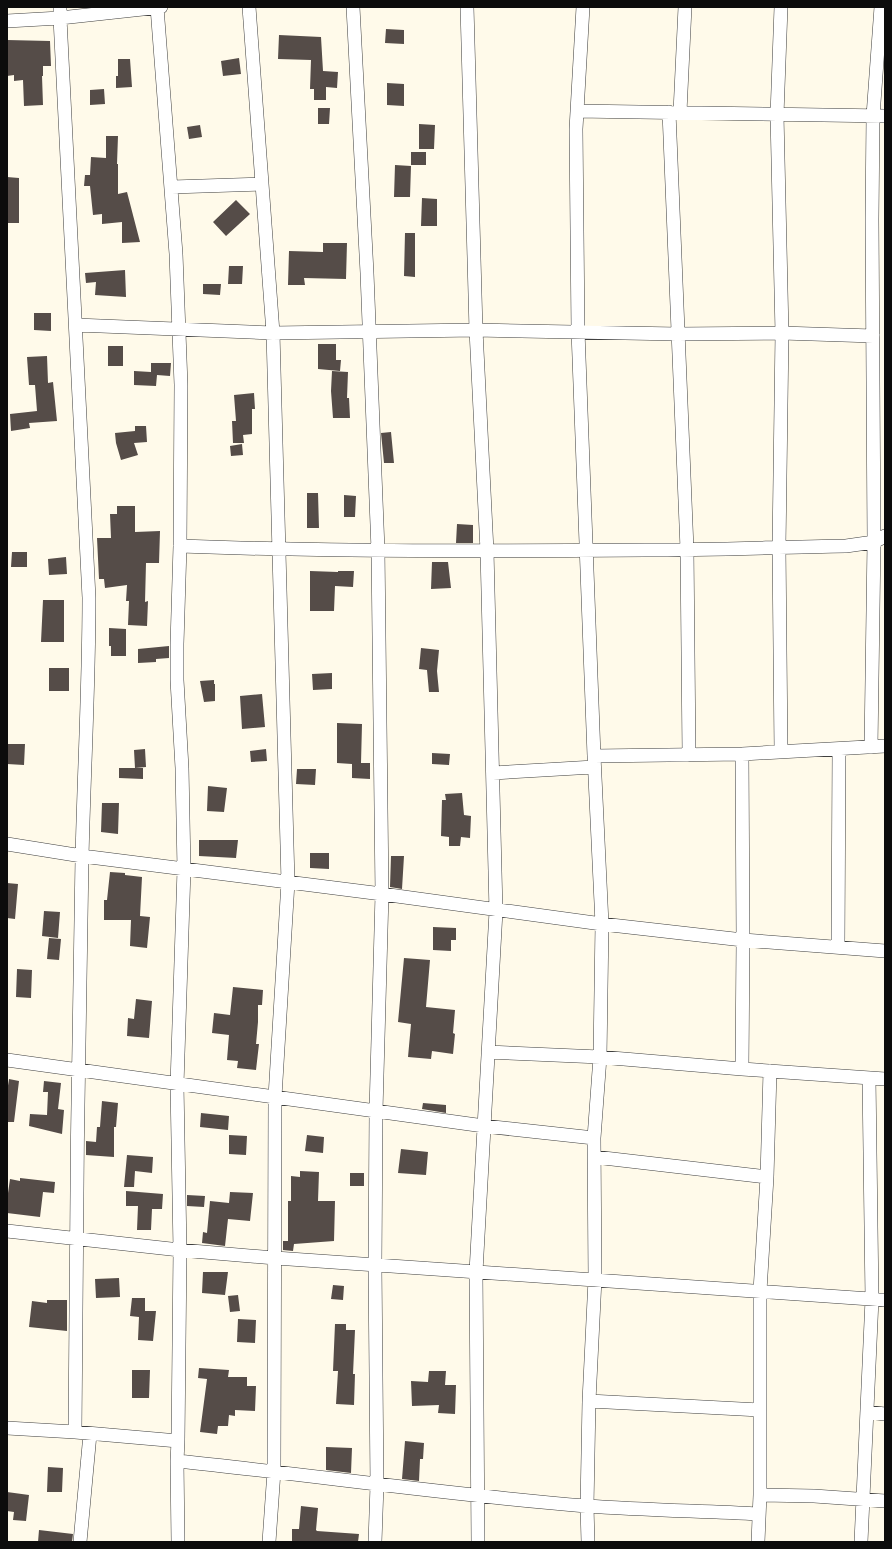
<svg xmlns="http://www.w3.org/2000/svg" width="892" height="1549" font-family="'Zilla Slab',serif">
<rect width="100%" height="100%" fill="#fffaea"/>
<path fill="#554c48" d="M 386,29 L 404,30 L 404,44 L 385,43 Z
M 279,35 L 321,37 L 323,71 L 338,72 L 337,88 L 326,87 L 326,100 L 314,100 L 314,89 L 310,89 L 311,60 L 278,59 Z
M 7,40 L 50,41 L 51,66 L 43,66 L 43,76 L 42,76 L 43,105 L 24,106 L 23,80 L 14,81 L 14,75 L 7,76 Z
M 239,58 L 241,74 L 223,76 L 221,61 Z
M 118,59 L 130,59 L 132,87 L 116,88 L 116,76 L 118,76 Z
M 387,83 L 404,84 L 404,106 L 387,105 Z
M 104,89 L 105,104 L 90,105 L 90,90 Z
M 318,108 L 330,108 L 329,124 L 318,124 Z
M 419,124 L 435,125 L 434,149 L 419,149 Z
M 200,125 L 202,137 L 189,139 L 187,127 Z
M 106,136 L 118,136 L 117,164 L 118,164 L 118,194 L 127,192 L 140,242 L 122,243 L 122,222 L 102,224 L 102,214 L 93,215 L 90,186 L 84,186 L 85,175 L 90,175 L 91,157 L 106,158 Z
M 411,152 L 426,152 L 426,165 L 411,165 Z
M 395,165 L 411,166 L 410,197 L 394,197 Z
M 7,177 L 19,178 L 19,223 L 7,223 Z
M 422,198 L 437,199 L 437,226 L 421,226 Z
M 236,200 L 250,214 L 226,236 L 213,222 Z
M 405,233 L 415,233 L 415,277 L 404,276 Z
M 323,243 L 347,243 L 346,279 L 304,278 L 305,285 L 288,285 L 289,251 L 323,252 Z
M 229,266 L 243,266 L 242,284 L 228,284 Z
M 125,270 L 126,297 L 95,295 L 96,282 L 86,283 L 85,273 Z
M 203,284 L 221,284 L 220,295 L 203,294 Z
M 34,313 L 51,313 L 51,331 L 34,330 Z
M 318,344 L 336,344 L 336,360 L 341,360 L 340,371 L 318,369 Z
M 108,346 L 123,346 L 123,366 L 108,366 Z
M 47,356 L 48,383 L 53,382 L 57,421 L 29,423 L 30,428 L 11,431 L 10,414 L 37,411 L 35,385 L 29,385 L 27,357 Z
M 151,363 L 171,363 L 170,376 L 157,375 L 156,386 L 134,385 L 134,371 L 151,372 Z
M 332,371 L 348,372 L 347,398 L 349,398 L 350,418 L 333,418 L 331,391 Z
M 254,393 L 255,409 L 252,409 L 252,434 L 243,435 L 244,443 L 233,443 L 232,421 L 236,421 L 234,395 Z
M 135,426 L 146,426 L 147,442 L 134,443 L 138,455 L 121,460 L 116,443 L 115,433 L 135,431 Z
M 391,432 L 394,463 L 384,463 L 381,433 Z
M 242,444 L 243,455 L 231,456 L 230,446 Z
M 307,493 L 318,493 L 319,528 L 307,528 Z
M 344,495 L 356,496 L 355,517 L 344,517 Z
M 117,506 L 135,506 L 135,532 L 160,531 L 159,563 L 146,563 L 145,602 L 148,601 L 147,626 L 128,625 L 129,601 L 126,601 L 127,585 L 105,588 L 104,579 L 99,579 L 97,538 L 111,538 L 110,514 L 117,514 Z
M 457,524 L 473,525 L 473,543 L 456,543 Z
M 12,552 L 27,552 L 27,567 L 11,567 Z
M 66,557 L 67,574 L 49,575 L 48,559 Z
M 432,562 L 448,562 L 451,588 L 431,589 Z
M 310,571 L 338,572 L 338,571 L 354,571 L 353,587 L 335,586 L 334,611 L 310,611 Z
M 43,600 L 64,600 L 64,642 L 41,642 Z
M 109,628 L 126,629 L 126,656 L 111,656 L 111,646 L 109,646 Z
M 169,646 L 169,658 L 156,659 L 156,662 L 138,663 L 138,649 Z
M 421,648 L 439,650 L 437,671 L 439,692 L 429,692 L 427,670 L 419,669 Z
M 49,668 L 69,668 L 69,691 L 49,691 Z
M 332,673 L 332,689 L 313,690 L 312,674 Z
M 214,680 L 214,684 L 215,684 L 215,701 L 204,702 L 200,681 Z
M 262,694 L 265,727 L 242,729 L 240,696 Z
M 337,723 L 362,724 L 361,763 L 370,763 L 370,779 L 352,778 L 352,764 L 337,763 Z
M 7,744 L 25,744 L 24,765 L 7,764 Z
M 145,749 L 146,767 L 135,768 L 134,750 Z
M 266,749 L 267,761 L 251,762 L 250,751 Z
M 432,753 L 450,754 L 449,765 L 432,764 Z
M 119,768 L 143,768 L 143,779 L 119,778 Z
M 297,769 L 316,769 L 315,785 L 296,784 Z
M 208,786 L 227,788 L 224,812 L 207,811 Z
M 462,793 L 464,815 L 471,816 L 470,838 L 461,837 L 460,846 L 449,846 L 449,837 L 441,836 L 442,800 L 446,800 L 445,794 Z
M 102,803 L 119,803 L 118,834 L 101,832 Z
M 199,840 L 238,840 L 236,858 L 199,856 Z
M 310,853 L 329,853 L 329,869 L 310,868 Z
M 391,856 L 404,856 L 402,889 L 390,887 Z
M 110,872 L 125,873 L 125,875 L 142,877 L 140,916 L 150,917 L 147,948 L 130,946 L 131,920 L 104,920 L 104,900 L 107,900 Z
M 7,883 L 18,884 L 15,919 L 7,918 Z
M 44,911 L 60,912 L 58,938 L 42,936 Z
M 433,927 L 456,928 L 456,940 L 451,940 L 451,951 L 433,950 Z
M 49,938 L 61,939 L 59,960 L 47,959 Z
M 404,958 L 430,960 L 426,1007 L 455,1010 L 453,1033 L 455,1034 L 453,1054 L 432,1051 L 431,1059 L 408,1057 L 411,1024 L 398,1022 Z
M 17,969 L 32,970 L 31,998 L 16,997 Z
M 233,987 L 263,990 L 262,1005 L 258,1005 L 258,1022 L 256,1044 L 259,1044 L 256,1070 L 237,1068 L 238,1061 L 227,1060 L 229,1035 L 212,1033 L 214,1013 L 230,1015 Z
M 136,999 L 152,1001 L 149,1038 L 127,1036 L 128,1018 L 134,1019 Z
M 9,1079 L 19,1081 L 14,1122 L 7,1122 L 7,1092 Z
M 44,1081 L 61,1083 L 58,1109 L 64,1110 L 62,1134 L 29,1126 L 30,1114 L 47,1115 L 48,1092 L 43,1092 Z
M 102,1101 L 118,1103 L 116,1127 L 114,1127 L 114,1157 L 86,1155 L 86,1141 L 96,1142 L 97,1127 L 100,1127 Z
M 423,1103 L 446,1105 L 446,1113 L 422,1109 Z
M 201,1113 L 229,1116 L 228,1130 L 200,1127 Z
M 229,1135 L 247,1136 L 246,1155 L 229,1154 Z
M 307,1135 L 324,1137 L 323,1153 L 305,1151 Z
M 401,1149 L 428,1152 L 426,1175 L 398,1173 Z
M 127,1155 L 153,1157 L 152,1173 L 135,1171 L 134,1187 L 124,1187 Z
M 300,1171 L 319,1172 L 318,1201 L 335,1201 L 334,1241 L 294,1244 L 293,1251 L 283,1250 L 283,1241 L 288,1241 L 288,1201 L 291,1201 L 291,1176 L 300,1177 Z
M 350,1173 L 364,1173 L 364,1186 L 350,1186 Z
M 20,1178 L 55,1182 L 54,1193 L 43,1192 L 40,1217 L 7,1213 L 7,1200 L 10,1179 L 20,1181 Z
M 126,1191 L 163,1194 L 162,1209 L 152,1209 L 151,1230 L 137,1230 L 138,1206 L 126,1206 Z
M 230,1192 L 253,1193 L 250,1221 L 228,1219 L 225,1246 L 202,1243 L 203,1232 L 207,1233 L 210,1201 L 229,1203 Z
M 187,1195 L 205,1196 L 204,1207 L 187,1206 Z
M 203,1272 L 228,1272 L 225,1295 L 202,1293 Z
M 119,1278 L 120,1297 L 96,1298 L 95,1279 Z
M 333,1285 L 344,1286 L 343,1300 L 331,1299 Z
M 238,1295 L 240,1311 L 230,1312 L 228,1296 Z
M 132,1298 L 145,1298 L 145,1311 L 156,1311 L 153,1341 L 138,1340 L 139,1317 L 130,1316 Z
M 47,1300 L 67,1300 L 67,1331 L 29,1327 L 32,1301 L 47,1303 Z
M 238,1319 L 256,1320 L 255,1343 L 237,1342 Z
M 335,1324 L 346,1324 L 346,1330 L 355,1330 L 353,1374 L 355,1374 L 354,1405 L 336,1404 L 338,1371 L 333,1371 Z
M 199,1368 L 229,1370 L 228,1377 L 247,1377 L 247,1386 L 256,1386 L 255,1411 L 235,1410 L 235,1416 L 229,1415 L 228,1426 L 218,1426 L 217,1434 L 200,1432 L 207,1379 L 198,1378 Z
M 132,1370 L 150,1370 L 149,1398 L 132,1398 Z
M 429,1371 L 446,1371 L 445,1385 L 456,1385 L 455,1414 L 438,1413 L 439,1405 L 412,1406 L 411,1381 L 428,1382 Z
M 405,1441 L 424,1443 L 423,1459 L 420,1459 L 419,1481 L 402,1479 Z
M 326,1447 L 352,1448 L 351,1473 L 326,1470 Z
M 48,1467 L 63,1468 L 62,1492 L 47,1492 Z
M 7,1492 L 29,1495 L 26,1521 L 13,1520 L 14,1512 L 7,1511 Z
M 301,1506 L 318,1508 L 316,1530 L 317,1531 L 359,1534 L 358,1542 L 292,1542 L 292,1529 L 299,1529 Z
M 39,1530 L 73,1534 L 72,1542 L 38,1542 Z"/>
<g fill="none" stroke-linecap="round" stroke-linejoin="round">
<g stroke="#3f3f3f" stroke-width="14">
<path id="minor" d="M 60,7 L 60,18 L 89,598 C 89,685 84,771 82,858 C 78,1049 76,1241 75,1432
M 157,7 L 176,254 L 181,385 L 180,546 L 177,644 L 177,680 L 182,768 L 184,869 L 177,1085 L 180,1250 L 178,1441 L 177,1461 L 178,1542
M 249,7 L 273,333 L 288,882 L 275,1097 L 274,1471 L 269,1542
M 353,7 L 367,273 L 378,550 L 382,894 L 376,1111 L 375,1266 L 377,1485 L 375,1542
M 467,7 L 476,330 L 487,551 L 496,911 L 476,1272 L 478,1542
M 583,7 L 576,129 L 578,331 L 594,756 L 602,924 L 600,1057 L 594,1138 L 595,1279 L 589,1401 L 587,1506 L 588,1542
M 7,21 L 60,18 L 161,7
M 577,111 L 885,116
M 669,112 L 687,549 L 689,755
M 680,112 L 685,7
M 172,187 L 262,184
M 76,325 L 273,333 L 476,330 L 677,334 L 782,333 L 873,336
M 180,546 C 335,552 490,551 645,550 C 712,550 779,547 846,546 L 874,542 L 885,536
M 871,747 L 874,542 L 872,219 L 873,116 L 881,7
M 781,752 L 779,547 L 782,333 L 777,115 L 781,7
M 594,756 L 742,754 L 885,746
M 493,773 L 594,767
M 7,844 L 82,856 L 382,894 L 602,924 L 743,940 L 885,951
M 838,947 L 839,749
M 488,1052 L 600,1057 L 742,1069 L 885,1079
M 7,1060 L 484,1126 L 594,1138
M 742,1069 L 743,940 L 742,754
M 595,1157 L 767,1177
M 7,1231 L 180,1250 L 275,1258 L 885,1300
M 589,1401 L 760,1410
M 867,1412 L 885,1414
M 7,1428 L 75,1432 L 178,1441
M 177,1461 C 313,1475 449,1495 586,1506 C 644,1510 701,1511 759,1514
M 760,1495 L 814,1496 L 885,1501
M 80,1542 L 90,1434
M 758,1542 L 760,1495 L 760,1291 L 767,1177 L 770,1071
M 861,1542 L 872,1299 L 869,1078"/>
</g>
<use href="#minor" stroke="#fff" stroke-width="13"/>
</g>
<rect width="892" height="1549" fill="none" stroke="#0c0c0c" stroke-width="16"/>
</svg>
